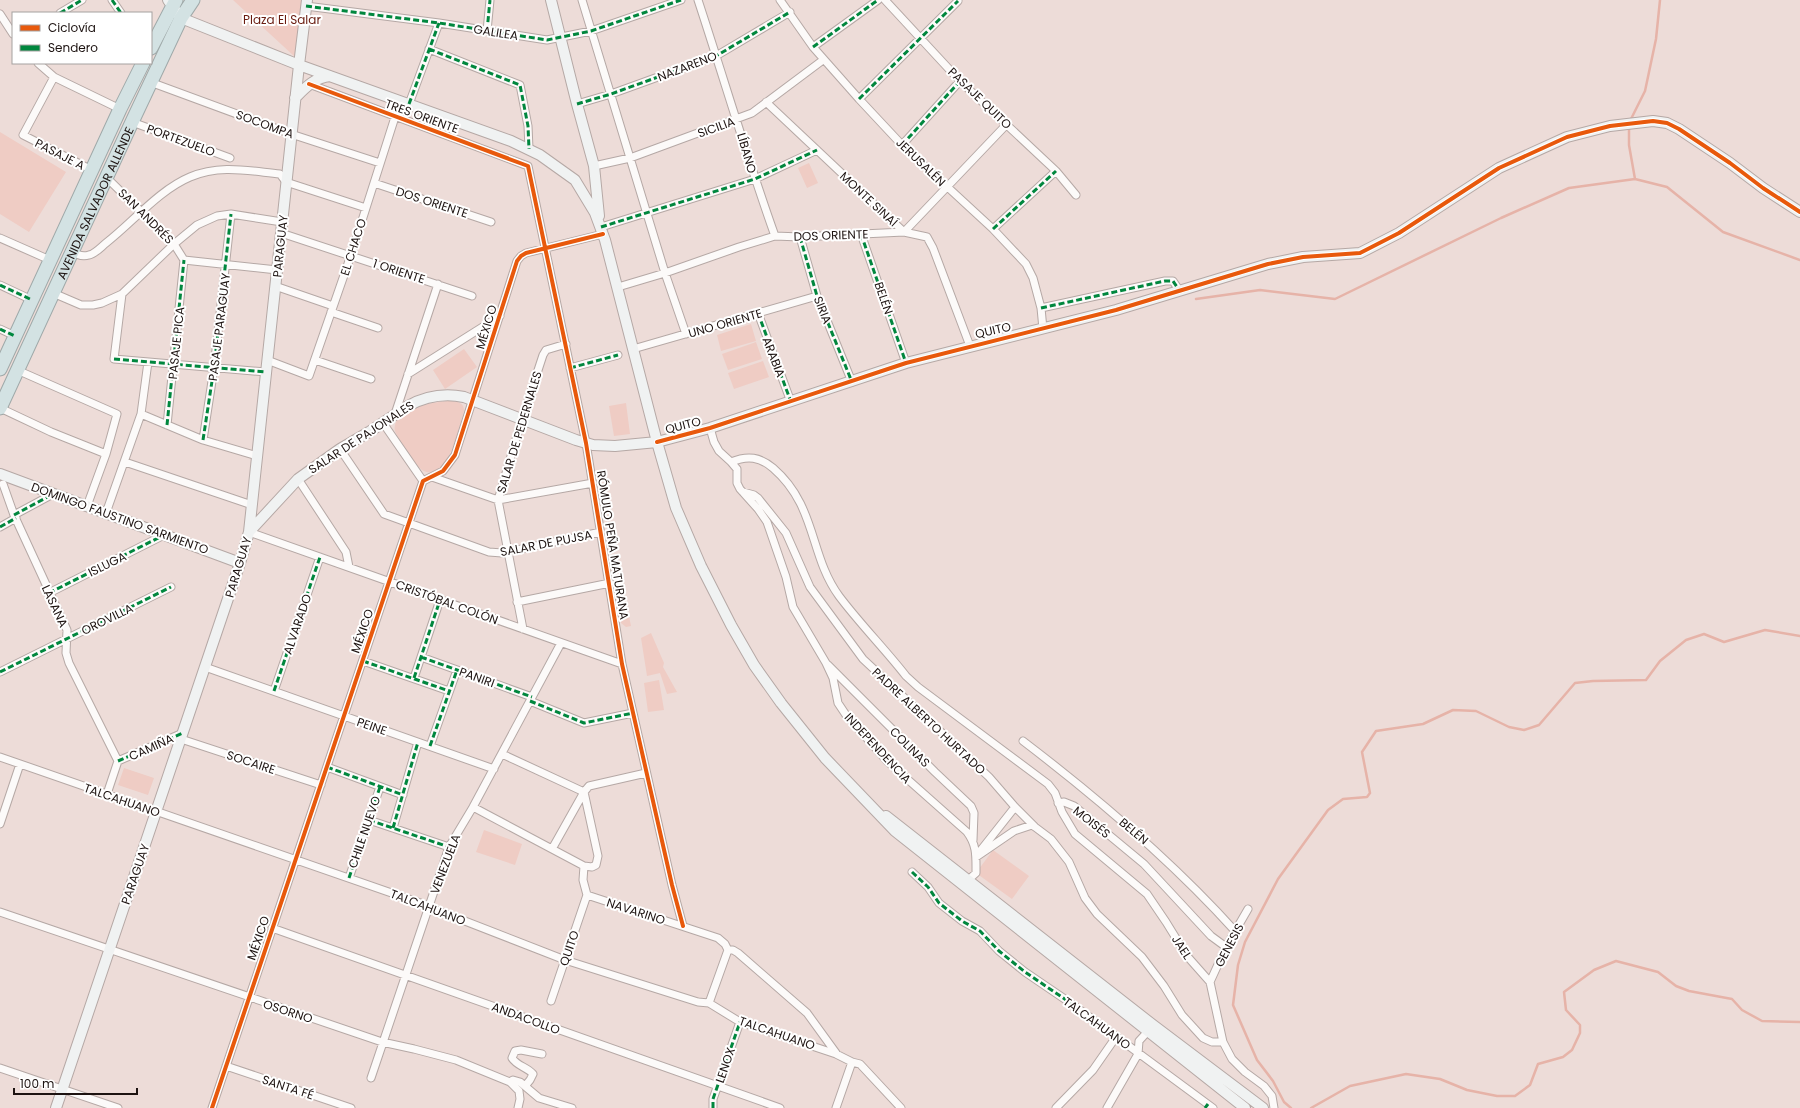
<svg xmlns="http://www.w3.org/2000/svg" width="1800" height="1108" font-family="Poppins,sans-serif">
<rect width="100%" height="100%" fill="#eddcd8"/>
<path fill="#efccc4" d="M 233,0 L 303,0 L 295,57 Z
M 0,132 L 66,172 L 29,232 L 0,214 Z
M 809,163 L 818,183 L 807,188 L 798,168 Z
M 751,324 L 756,341 L 721,351 L 717,335 Z
M 756,342 L 762,359 L 728,370 L 722,354 Z
M 464,349 L 477,367 L 445,389 L 433,370 Z
M 763,361 L 769,377 L 734,389 L 728,373 Z
M 452,401 C 459,402 464,403 464,411 C 459,427 453,456 441,467 C 436,471 430,474 424,471 C 416,468 399,440 395,431 C 394,428 395,425 396,422 C 406,407 435,401 452,401 Z
M 626,403 L 630,434 L 614,436 L 609,406 Z
M 620,572 L 631,626 L 626,627 L 621,623 L 614,579 L 619,578 L 618,573 Z
M 651,633 L 664,663 L 663,667 L 677,692 L 667,694 L 660,673 L 647,676 L 641,638 Z
M 659,680 L 664,710 L 648,712 L 644,683 Z
M 124,768 L 154,778 L 148,795 L 118,785 Z
M 484,830 L 522,844 L 515,865 L 476,852 Z
M 993,850 L 1029,876 L 1012,899 L 976,873 Z"/>
<g fill="none" stroke-linecap="round" stroke-linejoin="round">
<path stroke="#e6b3a8" stroke-width="2.5" d="M 1630,121 L 1645,91 L 1656,39 L 1660,0
M 1629,126 L 1629,145 L 1635,179
M 1196,299 L 1260,290 L 1335,299 L 1501,218 L 1569,188 L 1635,179 L 1667,187 L 1723,232 L 1800,260
M 1291,1108 L 1284,1102 L 1273,1081 L 1257,1060 L 1233,1005 L 1238,965 L 1245,942 L 1278,879 L 1328,810 L 1343,799 L 1367,797 L 1370,793 L 1362,752 L 1376,731 L 1423,724 L 1453,710 L 1476,711 L 1509,727 L 1524,730 L 1539,725 L 1575,683 L 1593,681 L 1646,680 L 1660,661 L 1686,640 L 1704,634 L 1724,642 L 1765,630 L 1800,636
M 1311,1108 L 1350,1086 L 1406,1074 L 1440,1079 L 1467,1090 L 1497,1096 L 1515,1096 L 1530,1085 L 1538,1064 L 1563,1057 L 1572,1050 L 1580,1033 L 1580,1025 L 1566,1010 L 1564,992 L 1594,970 L 1616,961 L 1658,972 L 1676,986 L 1689,991 L 1732,999 L 1742,1010 L 1762,1021 L 1800,1022"/>
<g stroke="#b5a8a5" stroke-width="9">
<path id="street" d="M 112,0 L 121,13
M 582,0 L 665,273 L 686,334
M 698,0 C 724,79 747,158 775,236
M 780,0 L 813,47 L 859,99 L 902,145 L 993,229 L 1026,264 L 1033,278 L 1041,308 L 1043,329
M 885,0 L 960,81 L 1056,171 L 1076,195
M 306,6 L 439,23 L 547,40 L 591,31 L 681,0
M 60,13 L 82,0
M 0,14 L 13,34
M 487,31 L 490,0
M 813,47 L 878,0
M 429,49 L 520,85 L 528,126 L 529,149
M 38,63 L 54,77 L 120,109
M 54,77 L 23,135 L 92,170
M 150,82 L 291,134 L 380,163
M 309,84 L 528,166 L 586,443 L 622,664 L 672,885 L 683,926
M 859,99 L 958,1
M 766,102 L 904,232 L 927,237 L 933,248 L 970,346
M 409,104 L 439,23
M 577,104 L 611,94 L 716,56 L 790,12
M 132,122 L 230,158
M 902,145 L 960,81
M 594,166 L 630,158 L 752,113 L 823,60
M 106,177 L 174,244 L 184,260 L 277,270
M 374,183 L 491,222
M 601,227 L 755,179 L 817,150
M 993,229 L 1056,171
M 281,233 L 472,296
M 861,234 L 906,363
M 800,237 L 817,296 L 852,382
M 0,238 L 50,260
M 72,251 C 77,255 83,257 89,255 C 95,254 101,247 106,243 C 133,222 159,190 190,177 C 220,164 249,171 280,174 L 286,182 L 366,208
M 0,285 L 32,300
M 275,286 L 333,306
M 618,287 L 665,273 L 739,247 L 775,236 L 800,237 L 904,232 L 1007,124
M 53,293 L 81,305 L 93,305 L 102,303 L 122,294 L 174,244 L 197,225 L 217,216 L 231,214 L 282,222
M 122,294 L 114,359 L 266,372
M 1041,308 L 1165,281 L 1173,281 L 1179,290
M 331,312 L 378,328
M 758,313 L 791,402
M 0,329 L 15,336
M 633,349 L 817,296
M 267,360 L 309,376 L 351,255 L 395,117
M 315,360 L 371,379
M 570,368 L 618,355
M 17,370 L 117,414 L 106,454 L 87,506
M 408,374 L 500,316
M 0,408 L 51,432 L 106,454
M 141,414 L 203,440 L 257,456
M 395,414 L 438,284
M 383,423 L 423,481
M 167,425 L 184,260
M 710,428 L 714,442 L 719,451 L 731,462 L 737,469 L 737,483 L 740,489 L 758,509 L 767,522 L 786,577 L 793,607 L 826,663 L 833,678 L 838,703 L 846,715 L 888,762 L 967,832 C 977,845 976,857 976,873 L 967,881
M 203,440 L 214,368 L 231,214
M 340,449 L 384,514 L 489,552 L 502,553 L 601,532
M 125,462 L 252,505
M 731,462 C 748,455 760,457 773,468 C 817,506 809,555 839,596 C 860,624 885,649 906,676 L 918,687 L 1048,784 L 1055,793 L 1062,812 L 1075,834 L 1147,894 L 1166,922 L 1187,956 L 1210,982 L 1223,1042 L 1232,1059 L 1245,1072 L 1264,1086 L 1272,1096 L 1274,1108
M 432,477 L 498,500 L 593,483
M 298,479 L 346,552 L 349,567
M 3,484 L 14,515 L 67,630 L 66,653 L 69,663 L 118,761 L 107,794
M 743,492 L 754,495 L 758,498 L 786,533 L 810,587 L 863,659 L 989,777 L 1015,807 L 1035,827 L 1051,839 L 1069,862 L 1085,898 L 1097,914 L 1142,957 L 1164,986 L 1182,1015 L 1203,1038 L 1212,1042 L 1223,1042
M 106,513 L 141,414 L 148,362
M 14,515 L 53,494
M 0,527 L 16,518
M 249,532 L 622,664
M 49,593 L 164,535
M 517,602 L 610,583
M 523,629 L 498,500 L 522,419 L 543,355 L 546,350 L 566,344
M 421,657 L 532,697
M 363,661 L 449,691
M 828,665 L 935,772 L 971,806 L 974,813 L 973,840
M 205,667 L 494,769
M 0,672 L 171,587
M 414,678 L 440,600
M 274,691 L 320,557
M 530,701 L 584,723 L 633,713
M 181,739 L 321,785
M 1023,741 C 1099,799 1171,860 1235,931
M 430,746 L 457,670
M 502,754 L 584,792 L 589,786 L 646,773
M 0,757 L 429,906 L 434,909 L 565,960 L 698,1002 L 709,1003 L 740,1022 L 836,1054 L 852,1062 L 860,1064 L 901,1108
M 118,761 L 183,733
M 327,767 L 403,795
M 1058,803 L 1064,802 L 1074,806 L 1144,864 L 1211,936 L 1226,947
M 473,807 L 584,866 L 592,867 L 596,865 L 598,856 L 584,792
M 369,820 L 449,847
M 0,824 L 20,764
M 393,828 L 418,742
M 552,849 L 584,792
M 981,850 L 1015,807
M 976,857 L 1014,831 L 1032,825 L 1035,827
M 584,866 L 583,880 L 587,895
M 912,872 L 928,887 L 939,903 L 962,921 L 980,931 L 999,951 L 1025,972 L 1072,1004 L 1213,1108
M 349,878 L 380,787
M 587,895 L 718,938 L 725,944 L 728,950
M 0,912 L 382,1042 L 414,1049 L 456,1060 L 510,1082 L 519,1091 L 520,1099 L 518,1108
M 272,928 L 780,1108
M 728,950 L 733,950 L 738,953 L 807,1013 L 836,1053
M 1210,982 L 1226,947 L 1248,909
M 551,1001 L 587,895
M 709,1003 L 728,950
M 226,1066 L 351,1108
M 0,1068 L 118,1108
M 371,1078 L 449,847 L 473,807 L 561,643
M 510,1082 L 513,1080 L 520,1082 L 539,1098 L 572,1108
M 525,1086 L 530,1080 L 533,1074 C 527,1067 517,1066 512,1058 L 515,1051 L 521,1050 L 542,1054
M 212,1108 L 423,481 L 443,471 L 455,455 L 517,261 L 521,256 L 526,253 L 603,234
M 713,1108 L 713,1099 L 740,1022
M 836,1108 L 852,1062
M 1056,1108 L 1093,1070 L 1116,1037
M 1107,1108 L 1138,1054 L 1139,1041 L 1150,1029"/>
</g>
<g stroke="#b5a8a5" stroke-width="12">
<path id="secondary" d="M 168,0 L 181,18 L 299,65 L 511,141 L 540,155 L 575,180 L 595,213 L 605,240 L 657,442 L 676,508 L 701,566 L 731,625 L 754,665 L 781,703 L 825,758 L 895,831 L 1245,1108
M 551,0 L 577,104 L 594,166 L 599,216
M 295,98 C 306,87 314,78 330,76
M 0,474 L 240,563
M 249,532 L 298,479 L 340,449 L 369,432 L 408,406 C 426,396 444,393 464,397 L 576,440 L 593,445 L 615,446 L 657,442 L 710,428 L 906,363 L 1116,310 L 1268,264 L 1303,257 L 1360,253 L 1399,233 L 1499,168 L 1567,137 L 1610,126 L 1653,121 L 1667,123 L 1679,129 L 1730,163 L 1763,188 L 1800,212
M 886,816 L 1153,1025 L 1263,1108
M 56,1108 L 240,563 L 249,532 L 299,65 L 307,0"/>
</g>
<g stroke="#9fa9a9" stroke-width="15">
<g id="highway">
<path d="M 151,48 L 176,0"/>
<path d="M 0,369 L 120,109 L 143,63"/>
<path id="s1" d="M 0,408 L 132,122 L 181,18 L 193,0"/>
</g>
</g>
<use href="#street" stroke="#fcfaf9" stroke-width="7"/>
<use href="#secondary" stroke="#f0f2f2" stroke-width="10"/>
<use href="#highway" stroke="#d3e2e3" stroke-width="13"/>
<path stroke="#00873e" stroke-width="3" stroke-dasharray="6 3" stroke-linecap="butt" d="M 112,0 L 121,13
M 306,6 L 439,23 L 547,40 L 591,31 L 681,0
M 60,13 L 82,0
M 487,31 L 490,0
M 813,47 L 878,0
M 429,49 L 520,85 L 528,126 L 529,149
M 859,99 L 958,1
M 409,104 L 439,23
M 577,104 L 611,94 L 716,56 L 790,12
M 902,145 L 960,81
M 601,227 L 755,179 L 817,150
M 993,229 L 1056,171
M 861,234 L 906,363
M 800,237 L 817,296 L 852,382
M 0,285 L 32,300
M 1041,308 L 1165,281 L 1173,281 L 1179,290
M 758,313 L 791,402
M 0,329 L 15,336
M 114,359 L 266,372
M 570,368 L 618,355
M 167,425 L 184,260
M 203,440 L 214,368 L 231,214
M 14,515 L 53,494
M 0,527 L 16,518
M 49,593 L 164,535
M 421,657 L 532,697
M 363,661 L 449,691
M 0,672 L 171,587
M 414,678 L 440,600
M 274,691 L 320,557
M 530,701 L 584,723 L 633,713
M 430,746 L 457,670
M 118,761 L 183,733
M 327,767 L 403,795
M 369,820 L 449,847
M 393,828 L 418,742
M 912,872 L 928,887 L 939,903 L 962,921 L 980,931 L 999,951 L 1025,972 L 1072,1004
M 349,878 L 380,787
M 713,1108 L 713,1099 L 740,1022
M 1205,1108 L 1208,1104"/>
<g stroke="#fff" stroke-width="6">
<path id="cycleway" d="M 309,84 L 528,166 L 586,443 L 622,664 L 672,885 L 683,926
M 657,442 L 710,428 L 906,363 L 1116,310 L 1268,264 L 1303,257 L 1360,253 L 1399,233 L 1499,168 L 1567,137 L 1610,126 L 1653,121 L 1667,123 L 1679,129 L 1730,163 L 1763,188 L 1800,212
M 212,1108 L 423,481 L 443,471 L 455,455 L 517,261 L 521,256 L 526,253 L 603,234"/>
</g>
<use href="#cycleway" stroke="#e8590c" stroke-width="4"/>
</g>
<g text-anchor="middle" dominant-baseline="central" stroke-width="4" stroke-linejoin="round" paint-order="stroke">
<g font-size="12" fill="#691c10" stroke="#fff">
<text x="282" y="19">Plaza El Salar</text>
</g>
<g font-size="12" fill="#1d1311" stroke="#fff">
<text transform="translate(496 32) rotate(9)">GALILEA</text>
<text transform="translate(687 66) rotate(-21)">NAZARENO</text>
<text transform="translate(980 98) rotate(44)">PASAJE QUITO</text>
<text transform="translate(422 116) rotate(20)">TRES ORIENTE</text>
<text transform="translate(265 124) rotate(20)">SOCOMPA</text>
<text transform="translate(716 127) rotate(-20)">SICILIA</text>
<text transform="translate(181 140) rotate(20)">PORTEZUELO</text>
<text transform="translate(747 153) rotate(74)">LÍBANO</text>
<text transform="translate(60 154) rotate(27)">PASAJE A</text>
<text transform="translate(921 162) rotate(44)">JERUSALÉN</text>
<text transform="translate(869 199) rotate(43)">MONTE SINAÍ</text>
<text transform="translate(432 202) rotate(18)">DOS ORIENTE</text>
<text stroke="none"><textPath href="#s1" startOffset="226">AVENIDA SALVADOR ALLENDE</textPath></text>
<text transform="translate(146 216) rotate(45)">SAN ANDRÉS</text>
<text transform="translate(831 235) rotate(-2)">DOS ORIENTE</text>
<text transform="translate(280 246) rotate(-84)">PARAGUAY</text>
<text transform="translate(353 247) rotate(-72)">EL CHACO</text>
<text transform="translate(399 271) rotate(18)">1 ORIENTE</text>
<text transform="translate(884 298) rotate(71)">BELÉN</text>
<text transform="translate(823 310) rotate(68)">SIRIA</text>
<text transform="translate(725 323) rotate(-16)">UNO ORIENTE</text>
<text transform="translate(219 327) rotate(-83)">PASAJE PARAGUAY</text>
<text transform="translate(486 327) rotate(-73)">MÉXICO</text>
<text transform="translate(993 330) rotate(-13)">QUITO</text>
<text transform="translate(176 343) rotate(-84)">PASAJE PICA</text>
<text transform="translate(774 357) rotate(69)">ARABIA</text>
<text transform="translate(683 425) rotate(-14)">QUITO</text>
<text transform="translate(519 432) rotate(-73)">SALAR DE PEDERNALES</text>
<text transform="translate(361 437) rotate(-33)">SALAR DE PAJONALES</text>
<text transform="translate(120 518) rotate(20)">DOMINGO FAUSTINO SARMIENTO</text>
<text transform="translate(546 543) rotate(-11)">SALAR DE PUJSA</text>
<text transform="translate(613 545) rotate(81)">RÓMULO PEÑA MATURANA</text>
<text transform="translate(107 564) rotate(-26)">ISLUGA</text>
<text transform="translate(238 567) rotate(-73)">PARAGUAY</text>
<text transform="translate(447 602) rotate(20)">CRISTÓBAL COLÓN</text>
<text transform="translate(55 606) rotate(65)">LASANA</text>
<text transform="translate(107 619) rotate(-26)">OROVILLA</text>
<text transform="translate(297 624) rotate(-71)">ALVARADO</text>
<text transform="translate(362 631) rotate(-71)">MÉXICO</text>
<text transform="translate(477 677) rotate(20)">PANIRI</text>
<text transform="translate(929 721) rotate(43)">PADRE ALBERTO HURTADO</text>
<text transform="translate(372 726) rotate(19)">PEINE</text>
<text transform="translate(151 747) rotate(-24)">CAMIÑA</text>
<text transform="translate(910 747) rotate(45)">COLINAS</text>
<text transform="translate(878 748) rotate(47)">INDEPENDENCIA</text>
<text transform="translate(251 762) rotate(18)">SOCAIRE</text>
<text transform="translate(122 800) rotate(19)">TALCAHUANO</text>
<text transform="translate(1092 822) rotate(38)">MOISÉS</text>
<text transform="translate(1134 831) rotate(40)">BELÉN</text>
<text transform="translate(364 832) rotate(-71)">CHILE NUEVO</text>
<text transform="translate(445 864) rotate(-69)">VENEZUELA</text>
<text transform="translate(135 874) rotate(-71)">PARAGUAY</text>
<text transform="translate(428 907) rotate(21)">TALCAHUANO</text>
<text transform="translate(636 911) rotate(18)">NAVARINO</text>
<text transform="translate(258 938) rotate(-71)">MÉXICO</text>
<text transform="translate(1229 945) rotate(-62)">GENESIS</text>
<text transform="translate(1182 947) rotate(57)">JAEL</text>
<text transform="translate(569 948) rotate(-71)">QUITO</text>
<text transform="translate(288 1011) rotate(18)">OSORNO</text>
<text transform="translate(526 1018) rotate(20)">ANDACOLLO</text>
<text transform="translate(1097 1023) rotate(36)">TALCAHUANO</text>
<text transform="translate(777 1033) rotate(19)">TALCAHUANO</text>
<text transform="translate(725 1065) rotate(-71)">LENOX</text>
<text transform="translate(288 1087) rotate(18)">SANTA FÉ</text>
</g>
</g>
<rect x="12" y="12" width="140" height="52" fill="#ffffff" stroke="#a5a1a0"/>
<rect x="20" y="25" width="20" height="6" fill="#e8590c" stroke="#a5a1a0"/>
<text x="48" y="32" font-size="12" fill="#1d1311">Ciclovía</text>
<rect x="20" y="45" width="20" height="6" fill="#00873e" stroke="#a5a1a0"/>
<text x="48" y="52" font-size="12" fill="#1d1311">Sendero</text>
<path d="M14 1088v6h123v-6" fill="none" stroke="#1d1311" stroke-width="2"/>
<text x="20" y="1088" font-size="12" fill="#1d1311" stroke="#ffffff" stroke-width="3" paint-order="stroke">100 m</text>
</svg>
